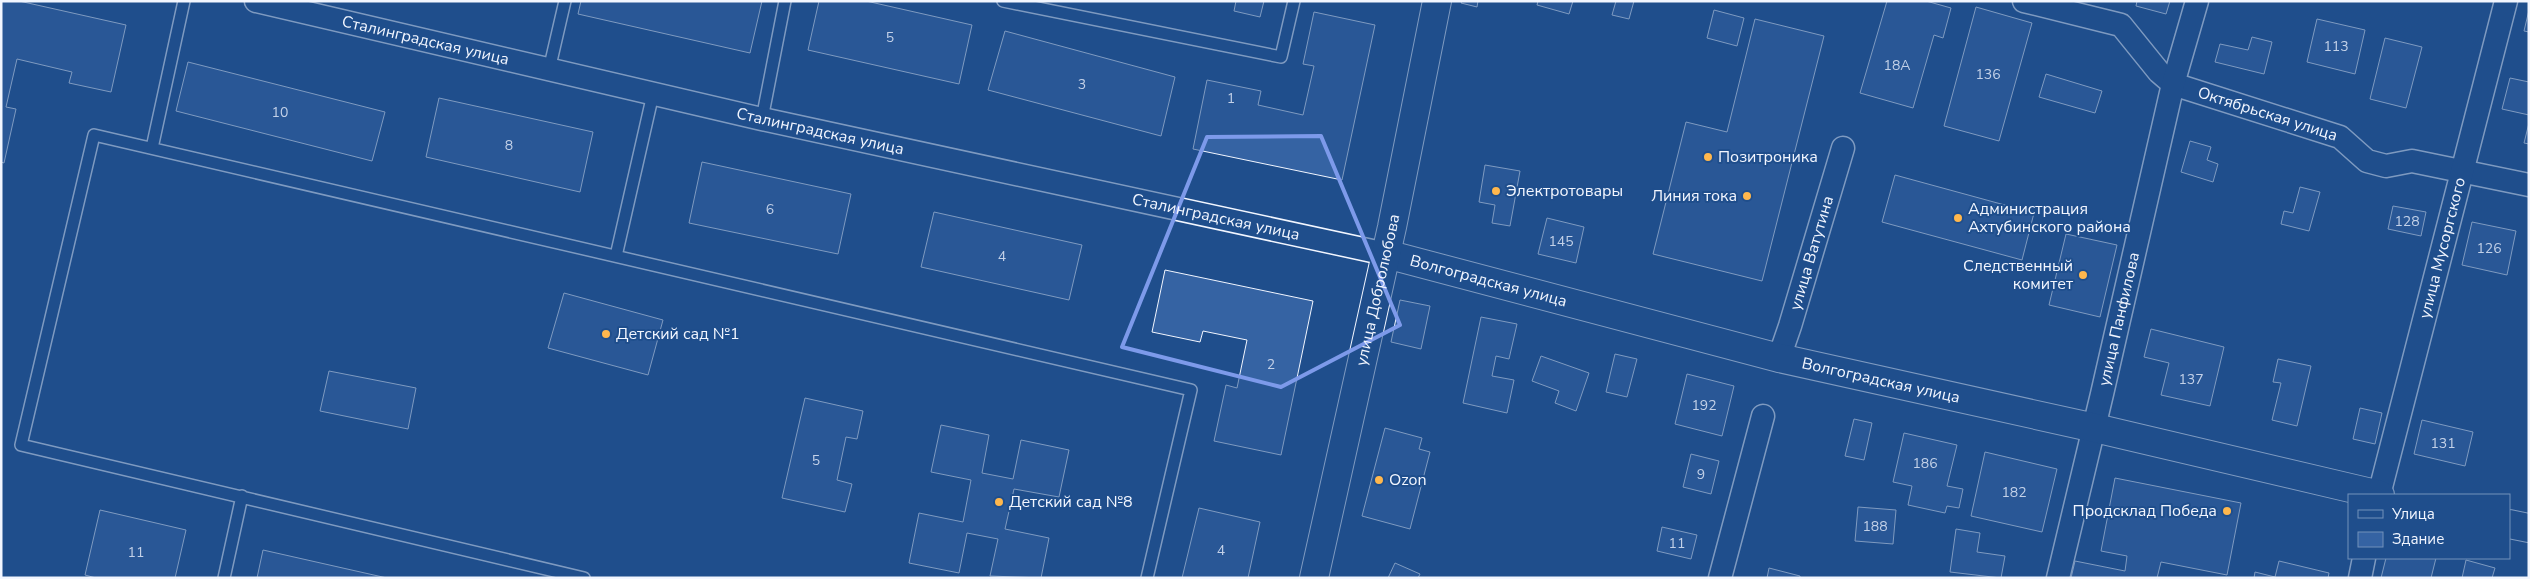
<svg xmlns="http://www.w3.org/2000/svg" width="2530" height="579" font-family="'Nunito Sans',sans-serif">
<rect width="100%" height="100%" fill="#1f4e8c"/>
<path fill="#3563a3" stroke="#f2f6ff" d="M 1,1 L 19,1 L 126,25 L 111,92 L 69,83 L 72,72 L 17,59 L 6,107 L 16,109 L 4,163 L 1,162 Z
M 581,1 L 762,1 L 750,53 L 578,14 Z
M 819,1 L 866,1 L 972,25 L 959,84 L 808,50 Z
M 1236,1 L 1264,1 L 1260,17 L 1234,11 Z
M 1462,1 L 1478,1 L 1477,7 L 1461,3 Z
M 1538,1 L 1573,1 L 1569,14 L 1537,5 Z
M 1616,1 L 1634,1 L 1629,19 L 1612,15 Z
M 1887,1 L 1926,1 L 1951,8 L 1943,38 L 1934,35 L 1913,108 L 1860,93 Z
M 2137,1 L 2170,1 L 2166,14 L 2136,6 Z
M 1976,7 L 2032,23 L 1999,141 L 1944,126 Z
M 1714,10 L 1744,18 L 1737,46 L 1707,38 Z
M 2529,10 L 2529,32 L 2524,31 Z
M 1314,12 L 1375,25 L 1342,180 L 1193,149 L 1207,80 L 1261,91 L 1258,105 L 1303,115 L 1314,66 L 1303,64 Z
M 1755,19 L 1824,36 L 1762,281 L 1653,254 L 1686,122 L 1727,132 Z
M 2317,19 L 2365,30 L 2355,74 L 2307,62 Z
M 1005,31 L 1175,77 L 1161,136 L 988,90 Z
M 2252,37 L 2272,42 L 2264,74 L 2215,62 L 2220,44 L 2248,50 Z
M 2385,38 L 2422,47 L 2406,108 L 2370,99 Z
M 188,62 L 385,112 L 372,161 L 176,111 Z
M 2046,74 L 2102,91 L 2095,113 L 2039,97 Z
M 2510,78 L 2529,82 L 2529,115 L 2502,109 Z
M 439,98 L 593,132 L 580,192 L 426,157 Z
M 2529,123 L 2529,144 L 2524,143 Z
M 2190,141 L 2211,147 L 2207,160 L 2218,164 L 2213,182 L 2181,172 Z
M 702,162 L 851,194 L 838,254 L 689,223 Z
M 1485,165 L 1520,171 L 1510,226 L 1492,223 L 1495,205 L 1479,202 Z
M 1895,175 L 2034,213 L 2022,260 L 1882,222 Z
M 2300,187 L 2320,192 L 2309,231 L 2281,224 L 2284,211 L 2293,213 Z
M 2393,206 L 2426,212 L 2421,236 L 2388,229 Z
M 934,212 L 1082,245 L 1069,300 L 921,267 Z
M 1547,218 L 1584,227 L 1576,263 L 1538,254 Z
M 2472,222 L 2516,231 L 2507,275 L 2462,265 Z
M 2066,234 L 2117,245 L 2100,317 L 2049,305 Z
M 1165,270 L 1313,301 L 1281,455 L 1214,441 L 1226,385 L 1237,388 L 1247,340 L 1203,331 L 1200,342 L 1152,332 Z
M 564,293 L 663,320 L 648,375 L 548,348 Z
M 1400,300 L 1430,306 L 1421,349 L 1391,342 Z
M 1481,317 L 1517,324 L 1509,359 L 1496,356 L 1492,376 L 1514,380 L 1507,413 L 1463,403 Z
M 2151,329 L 2224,347 L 2210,406 L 2161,395 L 2169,363 L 2144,357 Z
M 1615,354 L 1637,359 L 1627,397 L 1606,392 Z
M 1541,356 L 1589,373 L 1576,411 L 1555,403 L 1559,391 L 1532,381 Z
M 2278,359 L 2311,366 L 2297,426 L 2272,420 L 2281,383 L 2273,382 Z
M 329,371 L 416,388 L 408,429 L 320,411 Z
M 1687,374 L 1734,386 L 1722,436 L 1675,424 Z
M 805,398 L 863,411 L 857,439 L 846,437 L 837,480 L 852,484 L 845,512 L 782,498 Z
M 2360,408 L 2382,413 L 2375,444 L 2353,439 Z
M 1854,419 L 1872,423 L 1864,460 L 1845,456 Z
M 2422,420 L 2473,432 L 2465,466 L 2414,454 Z
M 941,425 L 989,435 L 982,473 L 1013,479 L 1021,440 L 1069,450 L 1059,497 L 1014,489 L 1005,529 L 1049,538 L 1041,578 L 990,576 L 998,539 L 967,533 L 959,573 L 909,563 L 919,513 L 963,522 L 971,480 L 931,472 Z
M 1385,428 L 1422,438 L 1419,449 L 1430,452 L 1410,529 L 1362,516 Z
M 1904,433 L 1957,445 L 1947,486 L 1963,489 L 1959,508 L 1947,506 L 1945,513 L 1908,505 L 1912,486 L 1893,482 Z
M 1985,452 L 2057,469 L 2042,532 L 1971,516 Z
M 1691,454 L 1719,461 L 1711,494 L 1683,487 Z
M 2115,478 L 2241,503 L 2227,575 L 2161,562 L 2157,578 L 2071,578 L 2075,561 L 2125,571 L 2127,556 L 2101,551 Z
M 1858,507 L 1896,510 L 1893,544 L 1855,541 Z
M 1199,508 L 1260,522 L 1248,578 L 1182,578 Z
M 100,510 L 186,530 L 175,578 L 96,578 L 85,575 Z
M 1662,527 L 1697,535 L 1691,559 L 1657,551 Z
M 1956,529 L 1980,533 L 1977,552 L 2005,556 L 2001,578 L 1950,572 Z
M 263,550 L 387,578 L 257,578 Z
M 2386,558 L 2436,558 L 2431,578 L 2381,578 Z
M 2466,560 L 2495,568 L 2492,578 L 2462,578 Z
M 2279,561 L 2329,573 L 2328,578 L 2254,578 L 2255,572 L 2275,577 Z
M 1395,563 L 1420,574 L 1418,578 L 1388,578 Z
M 1769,568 L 1800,576 L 1800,578 L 1767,578 Z"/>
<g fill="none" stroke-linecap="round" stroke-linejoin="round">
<g stroke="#f2f6ff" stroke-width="14">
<path id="service" d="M 1003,1 L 1281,57 L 1294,1
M 549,70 L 565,1
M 762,119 L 785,1
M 152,148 L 184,1
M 616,256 L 653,94
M 224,578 L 242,496
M 584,578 L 21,445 L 94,135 L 1191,390 L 1147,578"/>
</g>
<g stroke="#f2f6ff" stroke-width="25">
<g id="minor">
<path id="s1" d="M 256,1 L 762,119 L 1386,254"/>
<path id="s2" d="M 2024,1 L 2121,25 L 2159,72 L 2173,84 L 2340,137 L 2367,161 L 2386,166 L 2412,161 L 2529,185"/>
<path id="s3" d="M 1779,358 L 1790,326 L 1843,148"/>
<path id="s4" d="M 2379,495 L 2506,1"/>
<path d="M 1720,578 L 1763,416"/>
<path id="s5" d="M 2058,578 L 2102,394 L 2173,84 L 2197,1"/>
<path d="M 2360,578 L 2364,558"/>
</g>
</g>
<g stroke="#f2f6ff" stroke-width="30">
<g id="tertiary">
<path id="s6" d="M 1386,254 L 1779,358 L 2095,428 L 2380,495"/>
<path d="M 2509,524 L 2529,528"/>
<path id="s7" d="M 1314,578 L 1392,227 L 1437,1"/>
</g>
</g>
<use href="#service" stroke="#1f4e8c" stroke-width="11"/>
<use href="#minor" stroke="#1f4e8c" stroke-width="22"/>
<use href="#tertiary" stroke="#1f4e8c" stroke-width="28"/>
</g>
<path d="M0 0H2530V579H0ZM 1321,136 L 1400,325 L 1281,387 L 1122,347 L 1207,137 Z" fill="#1f4e8c" fill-opacity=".55" fill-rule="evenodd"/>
<path fill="none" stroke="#7d9aea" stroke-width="4" stroke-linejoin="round" d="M 1321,136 L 1400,325 L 1281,387 L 1122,347 L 1207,137 Z"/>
<g fill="#ffb74d" stroke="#1f4e8c" stroke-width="2">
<circle cx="1708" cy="157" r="5"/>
<circle cx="1496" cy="191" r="5"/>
<circle cx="1747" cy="196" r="5"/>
<circle cx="1958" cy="218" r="5"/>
<circle cx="2083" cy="275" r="5"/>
<circle cx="606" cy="334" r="5"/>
<circle cx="1379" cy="480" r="5"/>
<circle cx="999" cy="502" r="5"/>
<circle cx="2227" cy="511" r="5"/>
</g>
<g text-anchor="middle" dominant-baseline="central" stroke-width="4" stroke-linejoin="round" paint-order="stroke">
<g font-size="14" fill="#c3d1e8">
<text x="890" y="37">5</text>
<text x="2336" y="46">113</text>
<text x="1897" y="65">18А</text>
<text x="1988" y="74">136</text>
<text x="1082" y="84">3</text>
<text x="1231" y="98">1</text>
<text x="280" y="112">10</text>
<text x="509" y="145">8</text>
<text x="770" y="209">6</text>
<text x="2407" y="221">128</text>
<text x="1561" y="241">145</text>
<text x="2489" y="248">126</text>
<text x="1002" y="256">4</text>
<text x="1271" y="364">2</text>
<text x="2191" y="379">137</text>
<text x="1704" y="405">192</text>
<text x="2443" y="443">131</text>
<text x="816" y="460">5</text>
<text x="1925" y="463">186</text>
<text x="1701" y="474">9</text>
<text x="2014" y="492">182</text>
<text x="1875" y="526">188</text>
<text x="1677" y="543">11</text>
<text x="1221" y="550">4</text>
<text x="136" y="552">11</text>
</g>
<g font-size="16" fill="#f2f6ff" stroke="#1f4e8c">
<text stroke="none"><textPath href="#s1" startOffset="174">Сталинградская улица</textPath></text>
<text stroke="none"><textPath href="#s2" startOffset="278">Октябрьская улица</textPath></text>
<text stroke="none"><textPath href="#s1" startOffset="579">Сталинградская улица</textPath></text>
<text stroke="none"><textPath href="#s1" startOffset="984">Сталинградская улица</textPath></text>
<text stroke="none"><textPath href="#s4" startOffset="255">улица Мусоргского</textPath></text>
<text stroke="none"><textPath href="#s3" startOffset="110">улица Ватутина</textPath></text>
<text stroke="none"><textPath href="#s6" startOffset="106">Волгоградская улица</textPath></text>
<text stroke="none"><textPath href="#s7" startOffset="295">улица Добролюбова</textPath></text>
<text stroke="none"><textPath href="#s5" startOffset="266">улица Панфилова</textPath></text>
<text stroke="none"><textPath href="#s6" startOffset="511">Волгоградская улица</textPath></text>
</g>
<g font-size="16" fill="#f2f6ff" stroke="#1f4e8c" text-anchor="start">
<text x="1718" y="157">Позитроника</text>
<text x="1506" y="191">Электротовары</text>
<text x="1737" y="196" text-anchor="end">Линия тока</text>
<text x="1968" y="209">Администрация<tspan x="1968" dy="18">Ахтубинского района</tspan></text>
<text x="2073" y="266" text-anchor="end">Следственный<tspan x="2073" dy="18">комитет</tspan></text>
<text x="616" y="334">Детский сад №1</text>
<text x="1389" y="480">Ozon</text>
<text x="1009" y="502">Детский сад №8</text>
<text x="2217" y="511" text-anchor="end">Продсклад Победа</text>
</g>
</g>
<rect width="2530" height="579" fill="none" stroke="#f2f6ff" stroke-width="5"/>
<rect x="2348" y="494" width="162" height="65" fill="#1f4e8c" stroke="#7391ba"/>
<rect x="2358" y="510" width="25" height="8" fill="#1f4e8c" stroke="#7391ba"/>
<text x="2392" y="519" font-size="15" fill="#f2f6ff">Улица</text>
<rect x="2358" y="532" width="25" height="15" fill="#3563a3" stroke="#7391ba"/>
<text x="2392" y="544" font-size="15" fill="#f2f6ff">Здание</text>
</svg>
